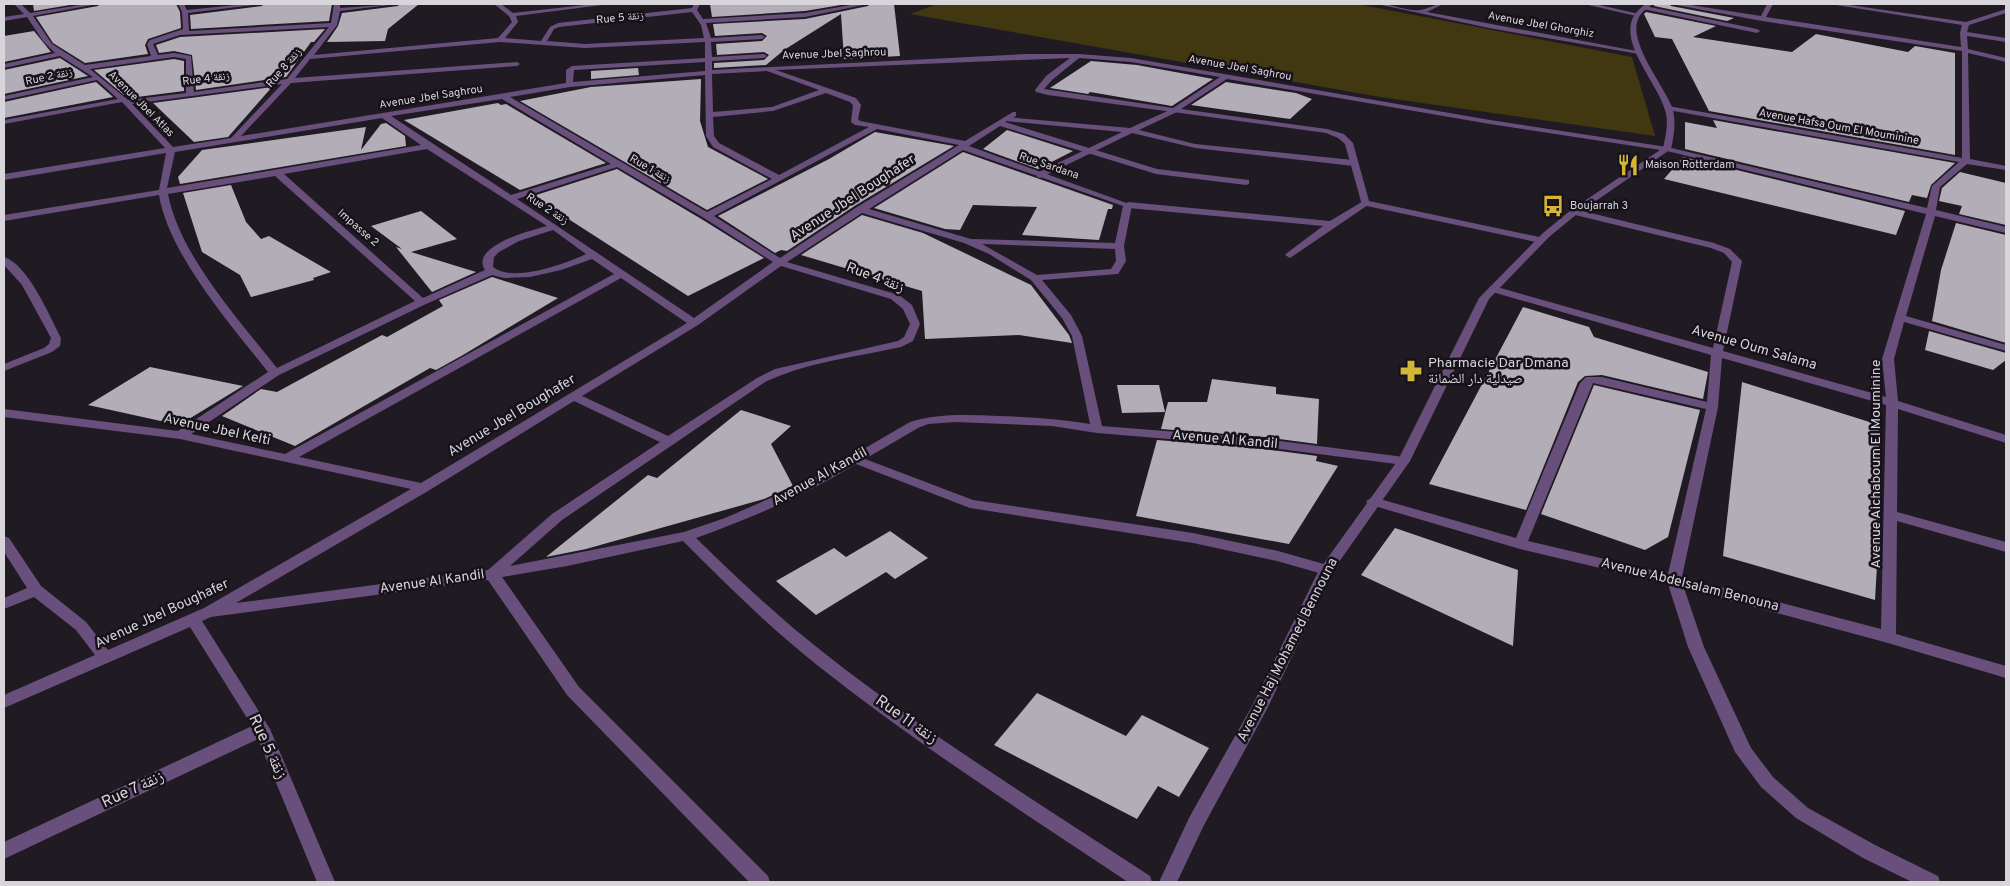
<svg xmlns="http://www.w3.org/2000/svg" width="2010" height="886" font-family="Overpass,'Noto Naskh Arabic',sans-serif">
<rect width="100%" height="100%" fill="#201b23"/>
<path fill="#413711" d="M 938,4 L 1357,4 L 1632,57 L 1655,136 L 1380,97 L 910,14 Z"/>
<path fill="#b3adb8" d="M 33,4 L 76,4 L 34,11 Z
M 100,4 L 176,4 L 180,12 L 181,28 L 148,39 L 145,45 L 148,54 L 85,63 L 53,43 L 36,17 L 98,6 Z
M 264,4 L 332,4 L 329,21 L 191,29 L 190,15 L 262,6 Z
M 400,4 L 419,4 L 388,29 L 385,41 L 327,42 L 338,26 L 342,13 L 398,6 Z
M 710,4 L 847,4 L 805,11 L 712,17 Z
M 870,4 L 894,4 L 900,56 L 844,59 L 841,14 L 784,50 L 766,65 L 714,68 L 714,63 L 764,60 L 769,55 L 764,52 L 717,55 L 716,44 L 762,41 L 767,36 L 762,33 L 715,36 L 713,24 L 805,19 L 868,6 Z
M 1655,4 L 1669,4 L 1671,6 L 1734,18 L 1727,21 L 1654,6 Z
M 1646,12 L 1716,26 L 1693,37 L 1792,52 L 1816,34 L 1908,52 L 1915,46 L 1955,53 L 1955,155 L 1709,111 L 1672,39 L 1655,37 L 1644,14 Z
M 325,29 L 314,42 L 311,42 L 286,77 L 196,90 L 192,55 L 174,51 L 159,53 L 156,45 L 180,37 Z
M 34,31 L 51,52 L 4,62 L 4,36 Z
M 60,58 L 88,76 L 4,94 L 4,70 Z
M 174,59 L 184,61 L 184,91 L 137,97 L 134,92 L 124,95 L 94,70 Z
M 1091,61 L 1137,65 L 1213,79 L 1172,106 L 1090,92 L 1088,94 L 1050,88 Z
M 638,68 L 639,75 L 591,79 L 591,71 Z
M 701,79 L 700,121 L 708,147 L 768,179 L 707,210 L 520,101 L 591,87 Z
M 96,82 L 113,97 L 4,118 L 4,102 Z
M 1226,82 L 1296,93 L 1312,99 L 1290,119 L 1191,105 Z
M 272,87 L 228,137 L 194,142 L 153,103 Z
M 498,103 L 501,105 L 506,104 L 606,163 L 520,190 L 404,120 Z
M 1713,120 L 1955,163 L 1931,185 L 1927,198 L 1912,195 L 1909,202 L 1685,149 L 1685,122 L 1717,128 Z
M 386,123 L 405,136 L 406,146 L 180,184 L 178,177 L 202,150 L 366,127 L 361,150 L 381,124 Z
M 1007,130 L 1073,151 L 1038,169 L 983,149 Z
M 875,132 L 954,146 L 856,205 L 787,251 L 781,250 L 775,253 L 718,216 L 829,159 Z
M 963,152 L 1113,205 L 1112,209 L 1108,209 L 1099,240 L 1022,235 L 1037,207 L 973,205 L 960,230 L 945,229 L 874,208 Z
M 1683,157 L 1905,211 L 1896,235 L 1664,179 Z
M 617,169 L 703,220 L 764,258 L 688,296 L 556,211 L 530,197 Z
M 1960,172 L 2006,183 L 2006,225 L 1959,214 L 1962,206 L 1939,201 L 1942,188 Z
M 231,185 L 246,222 L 261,239 L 269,236 L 331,272 L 313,278 L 314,280 L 251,297 L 240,275 L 202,252 L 183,193 Z
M 421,211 L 457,239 L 411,252 L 476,272 L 432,292 L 396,247 L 402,249 L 371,226 Z
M 862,215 L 923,233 L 1031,285 L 1069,335 L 1072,343 L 1019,335 L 925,339 L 922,291 L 801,255 Z
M 1956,223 L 2006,235 L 2006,343 L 1932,321 L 1941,270 Z
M 492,277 L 558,298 L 463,355 L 436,370 L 430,368 L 295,446 L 222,416 L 261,389 L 277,392 L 382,335 L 387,337 L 443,306 L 439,300 Z
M 1523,307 L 1589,327 L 1594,337 L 1708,372 L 1703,399 L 1602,375 L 1585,376 L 1578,382 L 1526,510 L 1429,484 Z
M 1929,331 L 2006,353 L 2006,360 L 1993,370 L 1925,350 Z
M 150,367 L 243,386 L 179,425 L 88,405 Z
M 1212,379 L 1276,387 L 1276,394 L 1319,399 L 1317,444 L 1265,437 L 1161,429 L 1168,402 L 1207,402 Z
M 1742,382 L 1879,425 L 1879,531 L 1875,600 L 1723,556 Z
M 1117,385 L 1159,385 L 1165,412 L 1122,413 Z
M 1594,385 L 1700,410 L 1668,537 L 1645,550 L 1541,514 Z
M 741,410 L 791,426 L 771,444 L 793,486 L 764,499 L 586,549 L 546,557 L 648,475 L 657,478 Z
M 1157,440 L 1265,449 L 1317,456 L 1316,461 L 1338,466 L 1289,544 L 1136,516 Z
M 1395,528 L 1518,570 L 1513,646 L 1361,575 Z
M 890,531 L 928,558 L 895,579 L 886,572 L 816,615 L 776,581 L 834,548 L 846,557 Z
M 1037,693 L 1126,736 L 1142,715 L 1209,748 L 1179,797 L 1158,786 L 1137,819 L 994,745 Z"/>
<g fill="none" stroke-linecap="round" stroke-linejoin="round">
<path fill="#694f7b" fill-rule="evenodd" d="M 1174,108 L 1177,108 L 1177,112 L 1139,130 L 1195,144 L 1353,160 L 1357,163 L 1353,166 L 1195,148 L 1132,133 L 1040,178 L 1037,177 L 1037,173 L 1122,132 L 1006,121 L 1002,119 L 1006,117 L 1130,128 Z
M 1365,200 L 1369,203 L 1368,205 L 1290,258 L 1285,255 L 1287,253 L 1323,226 L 1128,208 L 1124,205 L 1128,202 L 1330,221 Z"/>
<path fill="#694f7b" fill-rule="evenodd" d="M 14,4 L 21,4 L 30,13 L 86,4 L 98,4 L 33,16 L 52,44 L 85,65 L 151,56 L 147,44 L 150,40 L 183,29 L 182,12 L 178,4 L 184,4 L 187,10 L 245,4 L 262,4 L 188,13 L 189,31 L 331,23 L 334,4 L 340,4 L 340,8 L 398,4 L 340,11 L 337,25 L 314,55 L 498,38 L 512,22 L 509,16 L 494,4 L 501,4 L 513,13 L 593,4 L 610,4 L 516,16 L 518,22 L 505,38 L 541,41 L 550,27 L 558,23 L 692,8 L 694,4 L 700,4 L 697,10 L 703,19 L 805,13 L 856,4 L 868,4 L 805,17 L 706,23 L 711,38 L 762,35 L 765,37 L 762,39 L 711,42 L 712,57 L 764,54 L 767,56 L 764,58 L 712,61 L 712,70 L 1026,54 L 1079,54 L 1131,58 L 1490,120 L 1667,147 L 1927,208 L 1932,186 L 1959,162 L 1668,110 L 1664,108 L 1668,106 L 1962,158 L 1962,51 L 1762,21 L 1671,4 L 1684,4 L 1761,16 L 1767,4 L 1773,4 L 1766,17 L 1961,47 L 1960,33 L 1962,25 L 1830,4 L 1843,4 L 1966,22 L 2006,9 L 2006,13 L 1969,25 L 1967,32 L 2006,38 L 2006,42 L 1967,36 L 1968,49 L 2006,58 L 2006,62 L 1968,53 L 1970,159 L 2006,166 L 2006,170 L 1967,164 L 1940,187 L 1936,210 L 2006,227 L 2006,233 L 1935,216 L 1906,316 L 2006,345 L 2006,351 L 1904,322 L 1894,359 L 1898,401 L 2006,435 L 2006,443 L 1898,409 L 1897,512 L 2006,542 L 2006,552 L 1897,521 L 1896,634 L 2006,666 L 2006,678 L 1888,643 L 1684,588 L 1704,647 L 1751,748 L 1773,777 L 1808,808 L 1877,846 L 1938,876 L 1940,882 L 1912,882 L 1863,858 L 1796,818 L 1761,787 L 1735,752 L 1688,647 L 1668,584 L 1520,549 L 1368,504 L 1366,501 L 1373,497 L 1516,538 L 1580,383 L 1586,377 L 1602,377 L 1707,402 L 1711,355 L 1489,291 L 1489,287 L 1497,287 L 1713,348 L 1732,262 L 1724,253 L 1711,248 L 1571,214 L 1571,210 L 1574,209 L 1714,243 L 1730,249 L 1742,261 L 1723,351 L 1886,397 L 1882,359 L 1926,214 L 1667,151 L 1490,124 L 1227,79 L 1181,109 L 1327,129 L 1344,134 L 1353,143 L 1369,201 L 1544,238 L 1546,240 L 1541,243 L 1362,205 L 1345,144 L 1338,138 L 1326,133 L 1048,95 L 1036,92 L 1035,90 L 1046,76 L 1070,58 L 776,70 L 856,98 L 861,105 L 858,119 L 860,121 L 965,141 L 1013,112 L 1016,112 L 1016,116 L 1005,122 L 1157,169 L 1249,180 L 1249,184 L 1246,185 L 1156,174 L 1000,126 L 969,146 L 1132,205 L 1124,246 L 1126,261 L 1118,274 L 1042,280 L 1071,315 L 1082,336 L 1102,426 L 1265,439 L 1404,457 L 1410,461 L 1404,465 L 1265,447 L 1097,433 L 1052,426 L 955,422 L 928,424 L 918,428 L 865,459 L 973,500 L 1193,533 L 1278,551 L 1331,566 L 1333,570 L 1331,574 L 1326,575 L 1277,561 L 1193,543 L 970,508 L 856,464 C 805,495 752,518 696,538 C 738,579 781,620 828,656 C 930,736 1042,805 1150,876 L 1152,882 L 1128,882 C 1023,812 915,743 817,665 C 769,627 726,584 683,541 L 567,566 L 502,577 L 579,687 L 768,876 L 770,882 L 749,882 L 567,695 L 488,580 L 211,617 L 202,621 L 270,729 L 335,882 L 317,882 L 258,739 L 4,859 L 4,842 L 252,726 L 190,627 L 4,708 L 4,695 L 95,655 L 76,630 L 34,597 L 4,609 L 4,598 L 27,588 L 4,552 L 4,536 L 9,538 L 41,586 L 86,622 L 108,650 L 204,608 L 411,489 L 180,439 L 4,417 L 4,409 L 178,431 L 268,372 C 231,325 169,255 159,195 L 4,221 L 4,215 L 159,190 L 166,153 L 4,180 L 4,174 L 165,148 L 122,102 L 4,124 L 4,120 L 118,99 L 97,80 L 4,100 L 4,96 L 93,77 L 60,56 L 4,68 L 4,64 L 55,53 L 43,41 L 27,17 L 4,21 L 4,17 L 24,14 ZM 692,12 L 701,25 L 704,38 L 585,44 L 547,41 L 554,29 L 559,27 ZM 329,27 L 287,79 L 194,92 L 191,56 L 174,53 L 158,55 L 153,44 L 180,35 ZM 500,42 L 585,48 L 705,42 L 705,58 L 572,66 L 566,70 L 566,83 L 241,136 L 291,83 L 517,66 L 520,64 L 517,62 L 295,78 L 310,59 ZM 174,57 L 186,59 L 186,93 L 128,100 L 90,69 ZM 1079,58 L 1131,62 L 1220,77 L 1173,108 L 1044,89 L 1052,80 ZM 705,62 L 705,71 L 573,82 L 574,70 ZM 767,71 L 819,90 L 772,107 L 713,112 L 712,74 ZM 705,75 L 706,136 L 713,147 L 772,179 L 707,212 L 510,97 L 570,87 ZM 282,84 L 231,138 L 173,147 L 132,104 ZM 826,93 L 850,102 L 853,105 L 851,122 L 855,125 L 869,127 L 779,175 L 719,143 L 714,136 L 713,117 L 773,111 ZM 502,99 L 611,164 L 511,195 L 391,116 ZM 382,118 L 421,145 L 167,188 L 175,152 ZM 877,129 L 959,145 L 857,207 L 780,258 L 714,216 ZM 427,149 L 547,226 C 532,230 469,246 485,270 L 423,298 L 284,174 ZM 963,150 L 1123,206 L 1115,243 L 971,239 L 869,209 ZM 617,167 L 704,218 L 773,262 L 694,318 L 517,199 ZM 275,176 L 415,301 L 277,368 C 239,320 179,254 168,194 ZM 862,213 L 964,243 L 989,254 L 1031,280 L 1062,318 L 1072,336 L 1090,424 C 1059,419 1029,417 998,416 C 968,415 939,413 910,422 L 805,483 L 725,518 L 684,532 L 510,566 L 562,520 L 765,382 C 807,362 856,357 901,347 L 913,341 L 920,324 L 912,305 L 899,295 L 787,262 ZM 553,230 L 586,254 C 565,264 513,283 493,267 L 494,257 L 499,252 L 519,241 ZM 982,244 L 1115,249 L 1116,261 L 1111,269 L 1037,275 ZM 592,259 L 614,274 L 285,454 L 191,434 L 279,375 L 426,304 L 492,275 L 504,278 L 530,277 L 561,270 ZM 781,266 L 891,299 L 903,309 L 910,324 L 904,337 L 898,341 L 775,369 L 757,378 L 668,436 L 582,396 L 698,325 ZM 621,278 L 687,323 L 421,483 L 299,457 ZM 1722,358 L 1886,405 L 1881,629 L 1682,577 L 1718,407 ZM 1593,383 L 1706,409 L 1668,574 L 1528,541 ZM 574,401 L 660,442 L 552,514 L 488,570 L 236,603 L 428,491 Z
M 1377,4 C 1391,3 1408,12 1420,10 C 1428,9 1434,4 1443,4 L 1427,12 L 1642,52 L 1639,54 L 1489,28 Z
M 1584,4 L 1595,4 L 1639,14 L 1636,16 Z
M 1645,6 L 1757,29 L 1760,31 L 1757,33 L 1643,9 Z
M 4,257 C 28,264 50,317 61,338 L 60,346 L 52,352 L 4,371 L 4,364 L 44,348 L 49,344 L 51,338 L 22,285 L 4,265 Z"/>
<path fill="#694f7b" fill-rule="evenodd" d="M 1646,4 L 1653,4 C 1649,7 1644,10 1641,14 C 1622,37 1666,87 1673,110 C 1676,123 1674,136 1671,149 L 1577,214 L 1549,237 L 1489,299 L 1410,461 L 1332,572 L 1267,709 L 1203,827 L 1177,882 L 1159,882 L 1190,816 L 1252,706 L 1319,570 L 1398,460 L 1479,298 L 1543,233 L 1571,210 L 1663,148 C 1666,135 1669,122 1665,110 C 1656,78 1605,30 1646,4 Z"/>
</g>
<defs>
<g id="restaurant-bare" transform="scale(1.725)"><path d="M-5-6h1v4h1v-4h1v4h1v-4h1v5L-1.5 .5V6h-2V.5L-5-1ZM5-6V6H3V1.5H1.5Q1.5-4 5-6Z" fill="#d5b535" stroke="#17121a" stroke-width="2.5" paint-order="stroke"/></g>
<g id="bus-bare" transform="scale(1.725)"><path d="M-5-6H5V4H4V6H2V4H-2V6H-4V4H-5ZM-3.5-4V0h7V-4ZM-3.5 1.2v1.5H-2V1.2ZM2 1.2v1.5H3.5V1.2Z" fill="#d5b535" stroke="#17121a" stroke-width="2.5" paint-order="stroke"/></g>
<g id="pharmacy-bare" transform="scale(1.725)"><path d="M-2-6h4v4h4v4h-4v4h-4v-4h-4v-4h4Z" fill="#d5b535" stroke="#17121a" stroke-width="2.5" paint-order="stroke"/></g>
</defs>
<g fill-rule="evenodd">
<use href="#restaurant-bare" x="1628" y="165"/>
<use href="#bus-bare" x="1553" y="206"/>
<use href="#pharmacy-bare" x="1411" y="371"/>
</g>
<g text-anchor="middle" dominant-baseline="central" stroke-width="5" stroke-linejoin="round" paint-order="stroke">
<g font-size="11" fill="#d7d4da" stroke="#17121a">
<text transform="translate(620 18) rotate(-6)">Rue 5 زنقة</text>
<text transform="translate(1541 25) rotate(10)">Avenue Jbel Ghorghiz</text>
<text transform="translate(834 54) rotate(-2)">Avenue Jbel Saghrou</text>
<text transform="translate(284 68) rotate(-49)">Rue 8 زنقة</text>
<text transform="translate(1240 68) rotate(10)">Avenue Jbel Saghrou</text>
<text transform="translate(49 77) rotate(-12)">Rue 2 زنقة</text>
<text transform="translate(206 79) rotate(-7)">Rue 4 زنقة</text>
<text transform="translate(431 97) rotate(-9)">Avenue Jbel Saghrou</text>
<text transform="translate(141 104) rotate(45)">Avenue Jbel Atlas</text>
<text transform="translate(1839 127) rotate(10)">Avenue Hafsa Oum El Mouminine</text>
<text transform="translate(1049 166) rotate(19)">Rue Sardana</text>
<text transform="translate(650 169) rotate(30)">Rue 1 زنقة</text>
<text transform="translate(547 209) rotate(33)">Rue 2 زنقة</text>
<text transform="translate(358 228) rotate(41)">Impasse 2</text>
</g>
<g font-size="11" fill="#d7d4da" stroke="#17121a" text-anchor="start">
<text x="1645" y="165">Maison Rotterdam</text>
<text x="1570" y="206">Boujarrah 3</text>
</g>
<g font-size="14" fill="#d7d4da" stroke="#17121a">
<text transform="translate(853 198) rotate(-33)">Avenue Jbel Boughafer</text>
<text transform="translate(875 278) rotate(21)">Rue 4 زنقة</text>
<text transform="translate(1754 348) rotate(16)">Avenue Oum Salama</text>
<text transform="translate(512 416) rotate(-31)">Avenue Jbel Boughafer</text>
<text transform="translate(217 430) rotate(12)">Avenue Jbel Kelti</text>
<text transform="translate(1225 440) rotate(5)">Avenue Al Kandil</text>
<text transform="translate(1876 464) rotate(-90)">Avenue Aichaboum El Mouminine</text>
<text transform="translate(820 477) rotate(-29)">Avenue Al Kandil</text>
<text transform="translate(432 582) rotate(-8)">Avenue Al Kandil</text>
<text transform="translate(1690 585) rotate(14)">Avenue Abdelsalam Benouna</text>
<text transform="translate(162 614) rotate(-25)">Avenue Jbel Boughafer</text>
<text transform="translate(1288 650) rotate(-63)">Avenue Haj Mohamed Bennouna</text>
</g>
<g font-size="14" fill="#d7d4da" stroke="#17121a" text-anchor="start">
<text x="1428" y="363">Pharmacie Dar Dmana<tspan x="1428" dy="16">صيدلية دار الضمانة</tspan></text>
</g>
<g font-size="16" fill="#d7d4da" stroke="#17121a">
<text transform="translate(906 720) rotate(35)">Rue 11 زنقة</text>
<text transform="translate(267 747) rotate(65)">Rue 5 زنقة</text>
<text transform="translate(133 790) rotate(-25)">Rue 7 زنقة</text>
</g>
</g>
<rect width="2010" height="886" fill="none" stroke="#d7d4da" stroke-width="10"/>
</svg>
